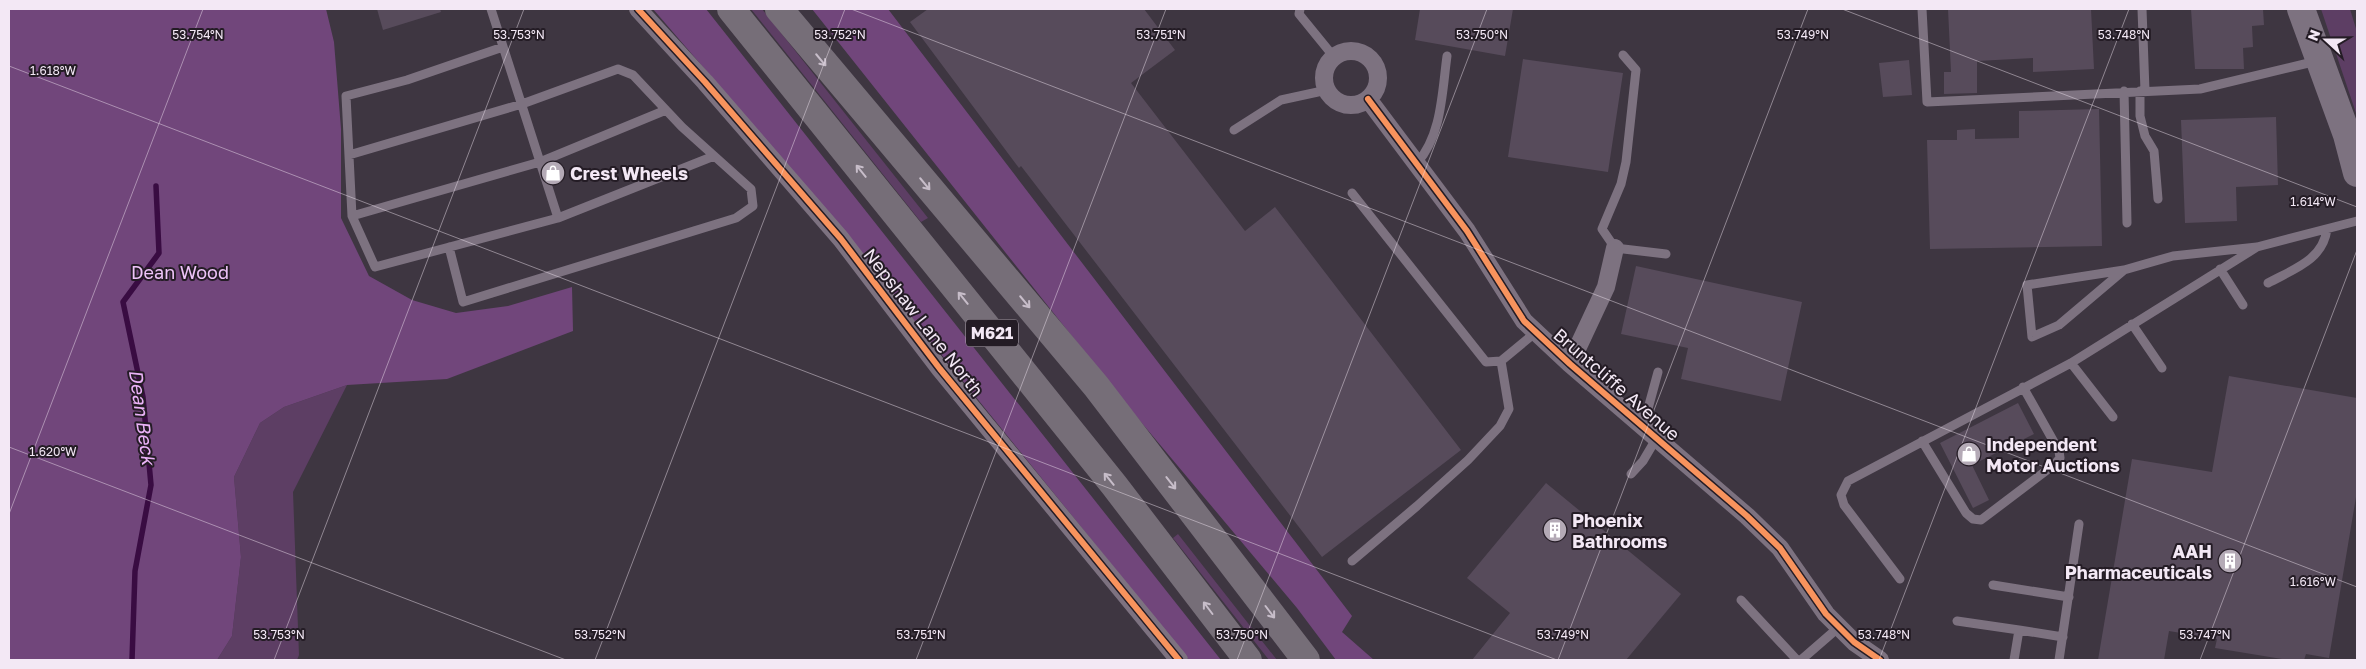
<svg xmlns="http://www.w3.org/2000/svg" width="2366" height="669" font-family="'Golos Text',sans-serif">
<rect width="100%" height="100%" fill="#3e3641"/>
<path fill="#5d3e64" d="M 751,9 L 762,9 L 928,218 L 921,222 Z
M 2321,9 L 2350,9 L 2357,32 L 2357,116 Z
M 347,385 L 293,492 L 299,655 L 297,660 L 217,660 L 232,636 L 241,557 L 234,477 L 260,423 L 284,407 Z
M 1178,534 L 1277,660 L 1269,660 L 1173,538 Z"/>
<path fill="#71467b" d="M 9,9 L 326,9 L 334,42 L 341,129 L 341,218 L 369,276 L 412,300 L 456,313 L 508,306 L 572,287 L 573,331 L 447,379 L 347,385 L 284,407 L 260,423 L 234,477 L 241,557 L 232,636 L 217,660 L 9,660 Z
M 653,9 L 706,9 L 1221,660 L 1189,660 L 791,169 Z
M 812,9 L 888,9 L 1352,616 L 1342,632 L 1374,660 L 1336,660 L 1297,608 L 1125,403 Z"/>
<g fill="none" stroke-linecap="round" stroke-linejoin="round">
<path stroke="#390c42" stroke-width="5.5" d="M 132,660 L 135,571 L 151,485 L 143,397 L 123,302 L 159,253 L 156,186"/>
</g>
<path fill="#574b5b" d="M 377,9 L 440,9 L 441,12 L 383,30 Z
M 928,9 L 1144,9 L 1175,50 L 1131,83 L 1245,231 L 1275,207 L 1461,450 L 1322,557 L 1021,166 L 1019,168 L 910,22 Z
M 1420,9 L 1513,9 L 1505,56 L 1415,40 Z
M 1948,9 L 2091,9 L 2094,69 L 2033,72 L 2033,58 L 1977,61 L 1977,93 L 1944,94 L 1944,72 L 1951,72 Z
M 2191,9 L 2263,9 L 2264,25 L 2252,26 L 2253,47 L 2243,48 L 2244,69 L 2195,69 Z
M 1523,59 L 1623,73 L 1608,172 L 1508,157 Z
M 1909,60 L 1912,95 L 1883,97 L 1879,63 Z
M 2099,109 L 2102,246 L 1930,249 L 1927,140 L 1957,140 L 1957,130 L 1975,129 L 1975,139 L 2019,138 L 2019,111 Z
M 2276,117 L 2278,185 L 2236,187 L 2237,221 L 2185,223 L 2181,120 Z
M 1636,266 L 1802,302 L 1781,401 L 1681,379 L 1688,348 L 1621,334 Z
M 2229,376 L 2357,398 L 2357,491 L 2329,658 L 2306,654 L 2304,660 L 2288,660 L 2215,648 L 2217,639 L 2169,631 L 2164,660 L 2098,660 L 2132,459 L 2212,472 Z
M 2018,403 L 2034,434 L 1972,465 L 1989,500 L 1973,508 L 1940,443 Z
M 1546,483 L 1681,594 L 1626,660 L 1472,660 L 1510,613 L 1467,578 Z"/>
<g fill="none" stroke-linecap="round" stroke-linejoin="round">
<path stroke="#7d7280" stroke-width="9" d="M 491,9 L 558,218
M 1300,9 L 1299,14 L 1334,57
M 1922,9 L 1927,102 L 2200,89 L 2317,61
M 2142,9 L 2145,91
M 503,47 L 407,80 L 346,96 L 352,216 L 375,267 L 558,218 L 714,156
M 1623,55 L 1636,70 L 1626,162 L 1621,184 L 1602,229 L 1615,248 L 1666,254
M 2124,91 L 2127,223
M 2140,91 L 2140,116 L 2145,136 L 2154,151 L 2158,199
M 1234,130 L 1281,100 L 1327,90
M 349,155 L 522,104 L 618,69 L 633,75 L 682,127 L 751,189 L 753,206 L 736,218 L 463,302 L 449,247
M 1417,163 C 1442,135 1442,92 1447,56
M 1352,193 L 1486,362 L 1501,361 L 1536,332
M 352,216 L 540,162 L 666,110
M 2220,269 L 2243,305
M 2124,270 L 2059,325 L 2032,337 L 2027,285 L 2124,270 L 2173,256 L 2257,247 L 2357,221
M 2268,283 C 2294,269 2323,260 2327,229
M 2132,324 L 2162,368
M 2071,363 L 2113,417
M 1643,427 L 1658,372
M 1922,441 L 1966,513 L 1973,519 L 1981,520 L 2055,464 L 2060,458 L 2059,451 L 2023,387
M 1631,474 L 1643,461 L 1656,439
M 1352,561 L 1417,506 L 1468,460 L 1500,426 L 1509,409 L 1501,361
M 1900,579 L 1844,505 L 1841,495 L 1848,481 L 2071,363 L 2257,247
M 1993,585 L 2069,597
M 1741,600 L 1797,660
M 1957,621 L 2019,630
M 1801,660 L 1839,627
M 2014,660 L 2019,630 L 2063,637
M 2059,660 L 2079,524"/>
<path stroke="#7d7280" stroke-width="18" d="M 638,9 L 705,82 L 841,239 L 940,369 L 1179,660
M1324 78a27 27 0 1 1 54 0a27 27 0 1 1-54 0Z
M 1368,99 L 1467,231 L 1524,321 L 1570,364 L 1747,516 L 1780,548 L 1826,614 L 1854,642 L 1880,660
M 1570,364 L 1606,287 L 1615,248"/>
<path stroke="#7d7280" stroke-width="28" d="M 2301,9 L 2347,135 L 2357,173"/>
<path stroke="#766e78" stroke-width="28" d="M 731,9 L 1114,485 L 1248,660
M 779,9 L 1096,386 L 1306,660"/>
<g stroke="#241c25" stroke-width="9">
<path id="cycleway" d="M 638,9 L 705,82 L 841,239 L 940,369 L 1179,660
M 1368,99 L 1467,231 L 1524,321 L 1570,364 L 1747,516 L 1780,548 L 1826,614 L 1854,642 L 1880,660"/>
</g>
<use href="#cycleway" stroke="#f8935d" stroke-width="6"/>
</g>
<defs><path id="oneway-shaft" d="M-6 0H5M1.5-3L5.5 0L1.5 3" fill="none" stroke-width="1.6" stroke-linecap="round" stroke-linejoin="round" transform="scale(1.25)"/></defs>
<g stroke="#c7bdc9">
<use href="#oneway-shaft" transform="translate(821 60) rotate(50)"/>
<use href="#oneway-shaft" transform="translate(861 171) rotate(-129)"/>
<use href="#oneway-shaft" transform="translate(925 184) rotate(50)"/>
<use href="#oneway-shaft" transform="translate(963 298) rotate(-129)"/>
<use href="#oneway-shaft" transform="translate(1025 302) rotate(50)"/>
<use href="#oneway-shaft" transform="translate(1109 479) rotate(-129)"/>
<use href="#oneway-shaft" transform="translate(1171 483) rotate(52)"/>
<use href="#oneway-shaft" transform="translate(1208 608) rotate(-127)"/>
<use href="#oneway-shaft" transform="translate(1270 612) rotate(53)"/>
</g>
<path fill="none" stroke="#f3e8f5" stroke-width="1" stroke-opacity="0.45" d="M 851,9 L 2357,587M 1842,9 L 2357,207M 9,66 L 1557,660M 9,447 L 566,660M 9,514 L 203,9M 274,660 L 524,9M 595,660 L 845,9M 916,660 L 1166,9M 1237,660 L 1487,9M 1558,660 L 1808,9M 1879,660 L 2129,9M 2200,660 L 2357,250"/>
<defs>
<g id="shop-disc" transform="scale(1.25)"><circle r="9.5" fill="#b4aab6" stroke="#241c25"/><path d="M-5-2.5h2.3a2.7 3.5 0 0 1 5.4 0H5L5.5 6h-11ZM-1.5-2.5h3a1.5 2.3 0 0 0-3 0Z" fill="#fff"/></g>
<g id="building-disc" transform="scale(1.25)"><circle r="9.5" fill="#b4aab6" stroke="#241c25"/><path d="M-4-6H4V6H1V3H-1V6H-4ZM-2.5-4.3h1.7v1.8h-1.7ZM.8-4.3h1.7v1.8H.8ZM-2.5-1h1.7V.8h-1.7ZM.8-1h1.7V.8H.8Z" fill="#fff"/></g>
</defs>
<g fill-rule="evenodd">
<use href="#shop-disc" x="553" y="173"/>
<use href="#shop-disc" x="1969" y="454"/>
<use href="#building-disc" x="1555" y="530"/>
<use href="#building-disc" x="2230" y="561"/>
</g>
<g text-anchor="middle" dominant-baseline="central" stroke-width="4" stroke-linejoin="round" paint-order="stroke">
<rect fill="#241c25" stroke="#b5abb7" stroke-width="1" x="966" y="319.5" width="52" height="27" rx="4"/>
<g font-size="16" font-weight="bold" fill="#f3e8f5">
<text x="992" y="333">M621</text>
</g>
<g font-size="18" font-weight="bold" fill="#f3e8f5" stroke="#241c25" text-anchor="start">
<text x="570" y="173">Crest Wheels</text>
<text x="1986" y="444">Independent<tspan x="1986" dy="21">Motor Auctions</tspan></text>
<text x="1572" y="520">Phoenix<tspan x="1572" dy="21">Bathrooms</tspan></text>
<text x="2212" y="551" text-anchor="end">AAH<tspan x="2212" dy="21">Pharmaceuticals</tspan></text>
</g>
<g font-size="18" fill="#eec4f8" stroke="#241c25">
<text x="180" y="272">Dean Wood</text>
</g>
<g font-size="18" fill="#f3e8f5" stroke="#241c25">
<text transform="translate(924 322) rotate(52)">Nepshaw Lane North</text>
<text transform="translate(1617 384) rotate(41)">Bruntcliffe Avenue</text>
</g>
<g font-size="19" font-style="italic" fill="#eab2f7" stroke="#241c25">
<text transform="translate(143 417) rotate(82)">Dean Beck</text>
</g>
</g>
<g font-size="12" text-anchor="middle" fill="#f3e8f5" stroke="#241c25" stroke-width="4" stroke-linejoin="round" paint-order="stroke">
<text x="198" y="39">53.754°N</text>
<text x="519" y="39">53.753°N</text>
<text x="840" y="39">53.752°N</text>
<text x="1161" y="39">53.751°N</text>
<text x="1482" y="39">53.750°N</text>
<text x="1803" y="39">53.749°N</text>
<text x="2124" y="39">53.748°N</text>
<text x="53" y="75">1.618°W</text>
<text x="2313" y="206">1.614°W</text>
<text x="53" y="456">1.620°W</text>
<text x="2313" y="586">1.616°W</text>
<text x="279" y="639">53.753°N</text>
<text x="600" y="639">53.752°N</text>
<text x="921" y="639">53.751°N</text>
<text x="1242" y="639">53.750°N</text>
<text x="1563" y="639">53.749°N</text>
<text x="1884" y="639">53.748°N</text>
<text x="2205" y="639">53.747°N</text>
</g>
<rect width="2366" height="669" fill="none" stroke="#f3e8f5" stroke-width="20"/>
<g transform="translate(2326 40) rotate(291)" stroke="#241c25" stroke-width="4" paint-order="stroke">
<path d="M0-4L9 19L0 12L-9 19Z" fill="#f3e8f5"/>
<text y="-8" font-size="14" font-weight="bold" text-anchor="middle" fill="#f3e8f5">N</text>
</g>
</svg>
